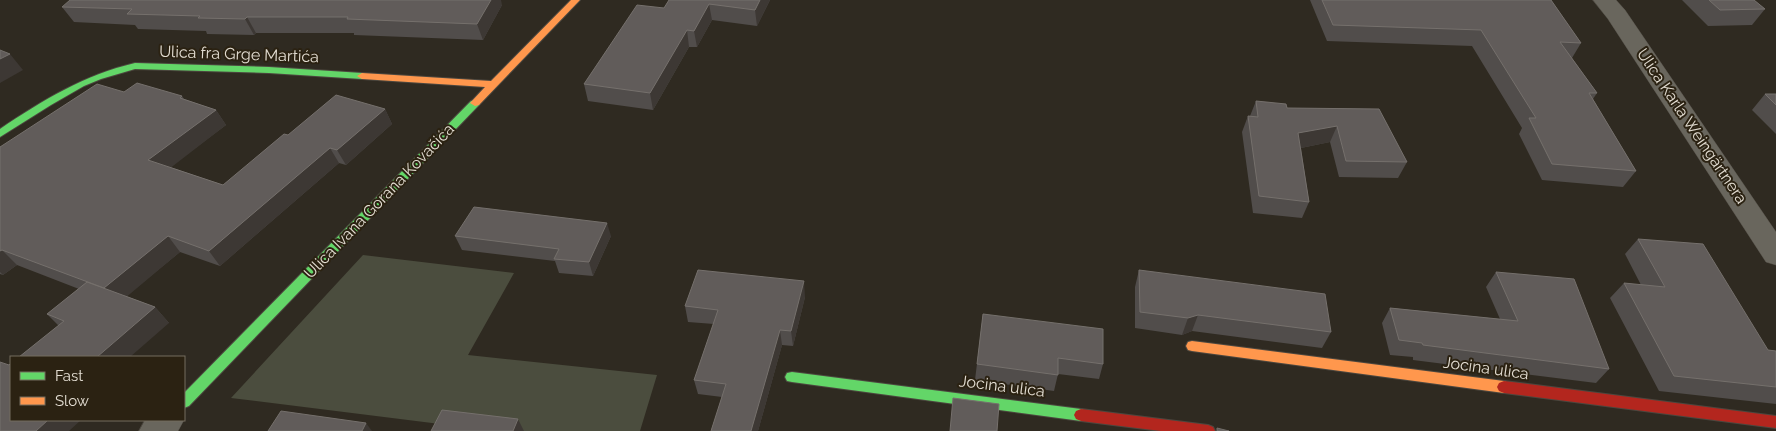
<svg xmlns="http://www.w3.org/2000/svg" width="1776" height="431" font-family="Raleway,sans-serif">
<rect width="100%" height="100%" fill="#2f2a21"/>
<path fill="#4b4d3e" d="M 363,255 L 514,273 L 468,355 L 657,375 L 640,431 L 496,431 L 231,398 Z"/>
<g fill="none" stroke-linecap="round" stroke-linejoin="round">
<g stroke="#4c473f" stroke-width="1">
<path id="street" d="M 1593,0 L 1616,0 L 1625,10 L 1776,232 L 1776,265 L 1766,262 L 1608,19 Z
M 145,420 L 184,420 L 178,431 L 139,431 Z"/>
</g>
<g stroke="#4c473f" stroke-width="2">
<path id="fast" d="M 135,63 L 269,67 L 362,73 L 367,76 L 362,79 L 269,73 L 135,69 L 101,79 L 84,86 L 51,105 L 0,137 L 0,129 C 43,100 84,75 135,63 Z
M 475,100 L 479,101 L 480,103 L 479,105 L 189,406 L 184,408 L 184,393 L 471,101 Z
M 792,372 L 1081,409 L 1086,411 L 1088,415 L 1086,419 L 1081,421 L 792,382 L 787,381 L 785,377 L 787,373 Z"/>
</g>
<g stroke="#4c473f" stroke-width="2">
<path id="slow" d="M 571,0 L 580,0 L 479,105 L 475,106 L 470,103 L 485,87 L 362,79 L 357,76 L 362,73 L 491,81 Z
M 1192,341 L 1504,381 L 1509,383 L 1511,387 L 1509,391 L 1504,393 L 1192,351 L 1188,350 L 1186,346 L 1188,342 Z"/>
</g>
<g stroke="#4c473f" stroke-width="2">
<path id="jam" d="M 1504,381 L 1776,416 L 1776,428 L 1504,393 L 1499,391 L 1497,387 L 1499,383 Z
M 1081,409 L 1208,425 L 1213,427 L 1215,431 L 1161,431 L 1081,421 L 1076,419 L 1074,415 L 1076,411 Z"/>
</g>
<use href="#street" fill="#69665d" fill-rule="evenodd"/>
<use href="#fast" fill="#63d668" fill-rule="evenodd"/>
<use href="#slow" fill="#ff974d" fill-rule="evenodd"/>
<use href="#jam" fill="#b3261e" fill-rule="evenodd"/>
</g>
<path fill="#514d4b" d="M 669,0 L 770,0 L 757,26 L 712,20 L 697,47 L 689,47 L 653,110 L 588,101 L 584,84 L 664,8 Z
M 1310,0 L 1551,0 L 1581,43 L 1572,58 L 1597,93 L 1593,99 L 1636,171 L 1623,187 L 1542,180 L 1519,134 L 1522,128 L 1472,46 L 1327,41 Z
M 1682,0 L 1754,0 L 1765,9 L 1752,25 L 1708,26 Z
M 502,5 L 483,40 L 354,35 L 354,33 L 256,33 L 254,35 L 207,34 L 206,31 L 138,29 L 135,25 L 74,22 L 62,7 Z
M 124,92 L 182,96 L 184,99 L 216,110 L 226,125 L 170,167 L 223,185 L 288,135 L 385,109 L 392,124 L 346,165 L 339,163 L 220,266 L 180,252 L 126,296 L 155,307 L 169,323 L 58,325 L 47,314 L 79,289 L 17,265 L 3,275 L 0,274 L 0,147 Z
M 1765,94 L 1776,94 L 1776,134 L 1752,110 Z
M 1256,101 L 1287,108 L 1379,109 L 1407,162 L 1398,178 L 1339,177 L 1330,142 L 1301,148 L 1309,202 L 1302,218 L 1253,213 L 1242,132 L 1248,116 L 1250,116 Z
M 455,236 L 611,236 L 593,276 L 559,273 L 555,261 L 462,250 Z
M 1638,239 L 1768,350 L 1776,351 L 1776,404 L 1659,391 L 1610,298 L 1624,283 L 1641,285 L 1625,254 Z
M 1139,270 L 1331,332 L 1322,348 L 1192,331 L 1182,335 L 1135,328 L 1135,287 Z
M 1496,272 L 1609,369 L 1596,383 L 1413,360 L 1413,357 L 1390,355 L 1382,323 L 1390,308 L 1500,319 L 1486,287 Z
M 805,297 L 793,346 L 782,345 L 758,431 L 711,431 L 722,397 L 698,394 L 694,380 L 714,324 L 688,322 L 685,306 Z
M 983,314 L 1103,364 L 1099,379 L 1058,374 L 1054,391 L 975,380 Z"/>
<path fill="#3d3834" d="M 491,0 L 501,0 L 502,5 L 483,40 L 477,24 Z
M 760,0 L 770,0 L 757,26 L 755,10 Z
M 709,4 L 712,20 L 697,47 L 694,31 Z
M 247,17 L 256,33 L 254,35 L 245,19 Z
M 687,30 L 689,47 L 653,110 L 650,93 Z
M 10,54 L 23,70 L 0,83 L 0,59 Z
M 385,109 L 392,124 L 346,165 L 337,150 Z
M 216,110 L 226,125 L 160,176 L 148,160 Z
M 1337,126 L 1330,142 L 1291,150 L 1298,133 Z
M 330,148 L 339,163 L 220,266 L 209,251 Z
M 607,223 L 611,236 L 593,276 L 589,262 Z
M 168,236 L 180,252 L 118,304 L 104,288 Z
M 2,250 L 17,265 L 3,275 L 0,272 L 0,251 Z
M 804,281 L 805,297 L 793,346 L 791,331 Z
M 155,307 L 169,323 L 130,357 L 97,357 Z
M 1198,315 L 1192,331 L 1182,335 L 1188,318 Z
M 780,330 L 782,345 L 758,431 L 751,431 Z
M 518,419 L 524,431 L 513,431 Z
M 48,420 L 81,420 L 69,431 L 36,431 Z
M 366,423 L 372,431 L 362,431 Z"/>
<path fill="#615c5a" stroke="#75706c" d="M 70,0 L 491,0 L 477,24 L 347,19 L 348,17 L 247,17 L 245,19 L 198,18 L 200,16 L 127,14 L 132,9 L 62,7 Z
M 669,0 L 760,0 L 755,10 L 709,4 L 694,31 L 687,30 L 650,93 L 584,84 L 637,5 L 664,8 Z
M 1322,0 L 1551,0 L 1581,43 L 1560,42 L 1597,93 L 1589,93 L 1636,171 L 1552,164 L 1529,118 L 1536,118 L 1481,30 L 1333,25 Z
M 1709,0 L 1754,0 L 1765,9 L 1720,10 Z
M 0,50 L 10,54 L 0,59 Z
M 137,83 L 182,96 L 180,98 L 216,110 L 148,160 L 223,185 L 284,134 L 288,135 L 336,95 L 385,109 L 337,150 L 330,148 L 209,251 L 168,236 L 104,288 L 2,250 L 0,251 L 0,147 L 97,84 L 124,92 Z
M 1765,94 L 1776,94 L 1776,105 Z
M 1256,101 L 1286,104 L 1287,108 L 1379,109 L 1407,162 L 1346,161 L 1337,126 L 1298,133 L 1309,202 L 1259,196 L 1248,116 L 1258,117 Z
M 474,207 L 607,223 L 589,262 L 554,259 L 559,249 L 455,236 Z
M 1638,239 L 1703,244 L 1768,350 L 1776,351 L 1776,387 L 1674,376 L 1624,283 L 1665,287 Z
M 698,270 L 804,281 L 791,331 L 780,330 L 751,431 L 711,431 L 726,384 L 694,380 L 718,310 L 685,306 Z
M 1139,270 L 1325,294 L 1331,332 L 1198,315 L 1188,318 L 1140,312 Z
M 1496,272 L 1574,279 L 1609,369 L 1423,345 L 1422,343 L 1399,340 L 1390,308 L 1518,321 Z
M 87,282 L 155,307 L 97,357 L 19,357 L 64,321 L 47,314 Z
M 983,314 L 1103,329 L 1103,364 L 1058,358 L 1058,375 L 977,364 Z
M 0,362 L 9,365 L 11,363 L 11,420 L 48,420 L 36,431 L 0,431 Z
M 953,398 L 999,404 L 997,431 L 950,431 Z
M 442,410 L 518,419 L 513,431 L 431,431 Z
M 281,411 L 366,423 L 362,431 L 268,431 Z
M 1217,428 L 1229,431 L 1217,431 Z"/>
<g text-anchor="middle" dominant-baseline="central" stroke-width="4" stroke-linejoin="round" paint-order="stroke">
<g font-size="16" fill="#e3ddd2" stroke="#2b2212">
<text transform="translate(239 54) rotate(2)">Ulica fra Grge Martića</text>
<text transform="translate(1692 126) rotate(56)">Ulica Karla Weingärtnera</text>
<text transform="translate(379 201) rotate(-46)">Ulica Ivana Gorana Kovačića</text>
<text transform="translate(1486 368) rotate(8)">Jocina ulica</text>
<text transform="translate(1002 386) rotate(7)">Jocina ulica</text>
</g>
</g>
<rect x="10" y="356" width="175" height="65" fill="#2b2212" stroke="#756d5f"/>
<rect x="20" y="372" width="25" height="8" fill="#63d668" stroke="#756d5f"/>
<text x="55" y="381" font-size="15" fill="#e3ddd2">Fast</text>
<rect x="20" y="397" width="25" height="8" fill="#ff974d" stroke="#756d5f"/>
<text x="55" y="406" font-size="15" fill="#e3ddd2">Slow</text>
</svg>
